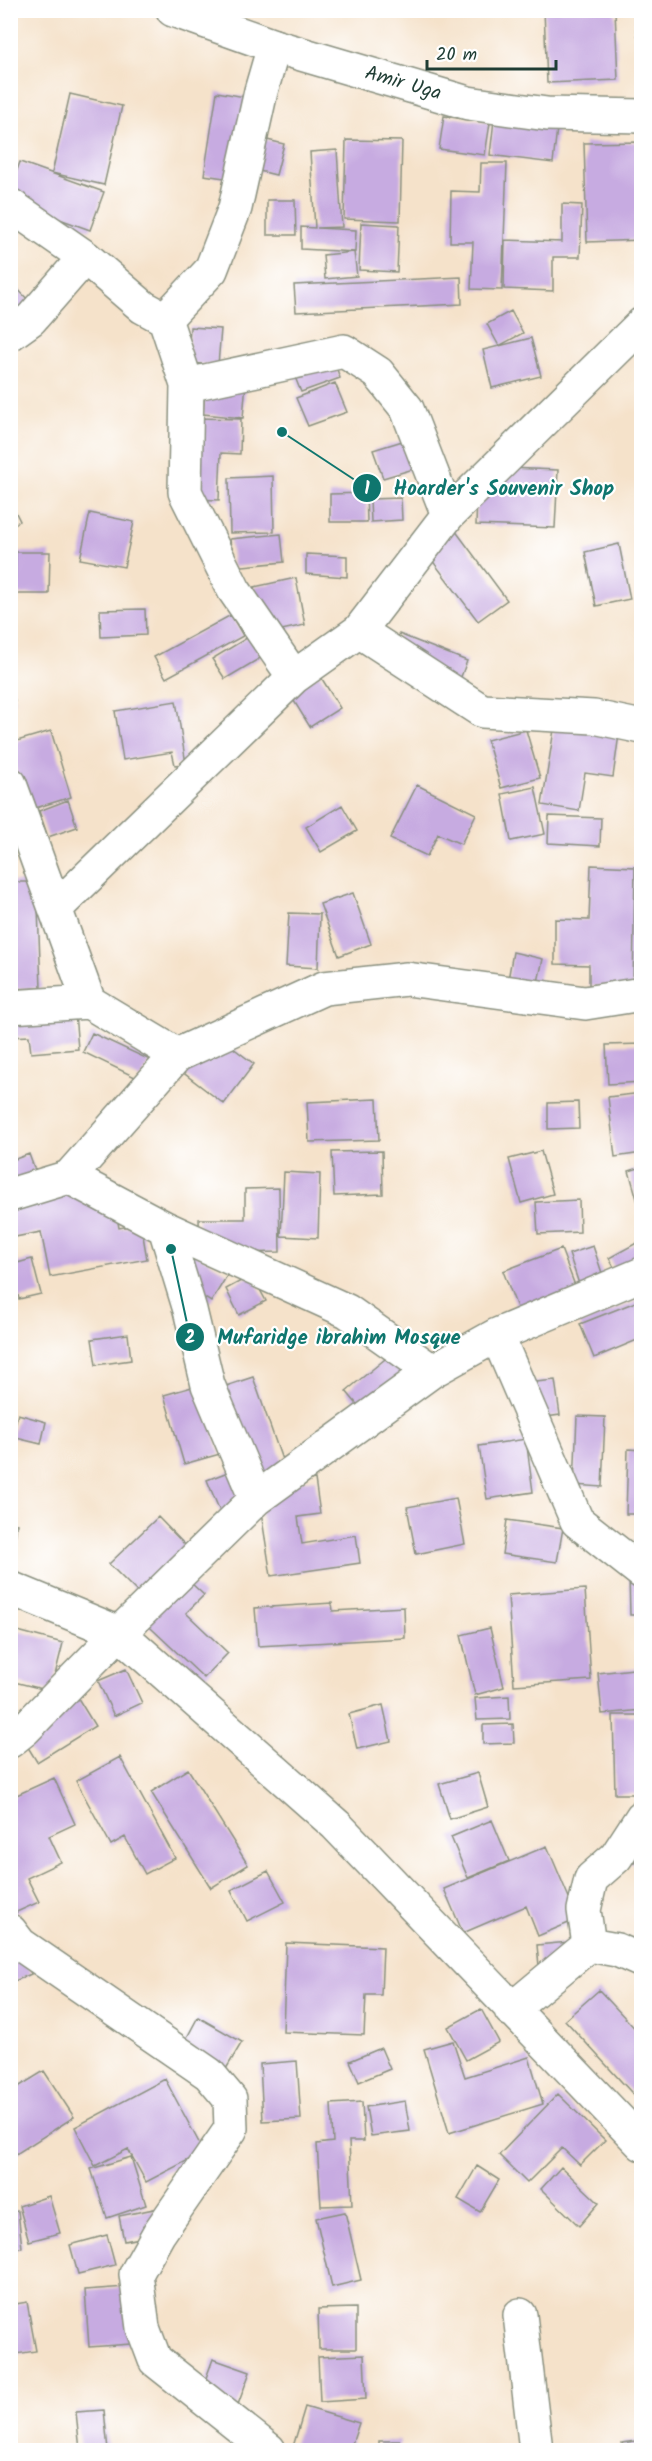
<svg xmlns="http://www.w3.org/2000/svg" width="652" height="2461" font-family="Kalam,sans-serif">
<rect width="100%" height="100%" fill="#fff"/>
<filter id="ink" filterUnits="userSpaceOnUse"><feTurbulence type="fractalNoise" baseFrequency=".0167" numOctaves="2"/><feDisplacementMap in="SourceGraphic" scale="12" xChannelSelector="R" yChannelSelector="G"/><feConvolveMatrix kernelMatrix="1 2 1 2 8 2 1 2 1" color-interpolation-filters="sRGB"/></filter>
<filter id="wash" filterUnits="userSpaceOnUse"><feTurbulence type="fractalNoise" baseFrequency=".008" numOctaves="4" result="noise"/><feDisplacementMap in="SourceGraphic" scale="24" xChannelSelector="R" yChannelSelector="G"/><feGaussianBlur stdDeviation="1.35" result="paint"/><feColorMatrix in="noise" values="0 0 0 0 0 0 0 0 0 0 0 0 0 0 0 0 0 1.4 0 .05"/><feComposite in="paint" operator="in"/></filter>
<g filter="url(#wash)">
<rect width="100%" height="100%" fill="#f5e2ca"/>
<g id="blocks">
<path fill="#c7abe1" d="M 544,10 L 615,10 L 618,80 L 547,83 Z
M 635,10 L 642,10 L 642,35 L 637,35 Z
M 217,92 L 251,98 L 238,180 L 204,175 Z
M 70,94 L 122,106 L 104,185 L 52,173 Z
M 444,116 L 490,123 L 485,155 L 439,149 Z
M 494,120 L 557,128 L 553,163 L 490,155 Z
M 10,131 L 17,135 L 10,145 Z
M 259,138 L 284,144 L 276,175 L 251,169 Z
M 346,140 L 402,141 L 400,221 L 344,219 Z
M 642,142 L 642,240 L 587,242 L 584,143 Z
M 337,150 L 342,227 L 317,228 L 356,230 L 355,252 L 301,249 L 301,227 L 315,228 L 310,152 Z
M 20,162 L 104,192 L 90,230 L 10,201 L 10,189 Z
M 481,163 L 507,163 L 502,290 L 471,289 L 473,242 L 450,242 L 451,191 L 480,192 Z
M 267,200 L 295,200 L 296,235 L 267,235 Z
M 562,204 L 582,205 L 580,257 L 553,257 L 553,291 L 504,289 L 505,240 L 562,242 Z
M 361,223 L 399,225 L 397,272 L 359,270 Z
M 354,252 L 357,276 L 325,279 L 323,255 Z
M 461,277 L 462,304 L 296,312 L 294,285 Z
M 10,281 L 31,303 L 10,322 Z
M 511,311 L 523,333 L 499,346 L 487,324 Z
M 190,327 L 221,329 L 218,365 L 188,363 Z
M 531,338 L 541,376 L 492,388 L 483,350 Z
M 333,358 L 340,378 L 301,392 L 293,372 Z
M 206,378 L 246,382 L 243,418 L 203,414 Z
M 335,383 L 347,412 L 308,426 L 296,398 Z
M 195,418 L 241,419 L 240,454 L 221,453 L 219,500 L 193,499 Z
M 409,439 L 417,468 L 383,478 L 373,450 Z
M 640,462 L 642,462 L 642,497 L 638,497 Z
M 478,467 L 558,470 L 555,528 L 476,525 Z
M 273,476 L 274,532 L 230,533 L 229,478 Z
M 366,493 L 367,522 L 330,522 L 330,494 Z
M 401,498 L 402,520 L 371,522 L 370,499 Z
M 10,501 L 20,521 L 10,526 Z
M 90,513 L 134,522 L 124,567 L 80,559 Z
M 452,526 L 507,600 L 478,621 L 422,547 Z
M 281,534 L 284,562 L 233,567 L 230,539 Z
M 619,544 L 630,599 L 596,606 L 585,552 Z
M 16,552 L 50,552 L 49,594 L 15,594 Z
M 306,554 L 347,556 L 347,577 L 306,574 Z
M 296,578 L 305,625 L 263,634 L 254,587 Z
M 145,609 L 146,635 L 101,637 L 100,610 Z
M 231,615 L 243,636 L 166,678 L 154,657 Z
M 399,634 L 467,661 L 456,690 L 388,663 Z
M 250,636 L 262,657 L 225,679 L 212,659 Z
M 319,674 L 340,708 L 310,727 L 289,693 Z
M 10,687 L 15,701 L 10,702 Z
M 176,701 L 186,764 L 175,765 L 172,752 L 123,760 L 115,711 Z
M 556,717 L 620,727 L 613,777 L 585,773 L 579,811 L 542,805 Z
M 526,730 L 540,778 L 501,788 L 487,740 Z
M 51,731 L 71,797 L 29,810 L 10,751 L 10,743 Z
M 417,785 L 476,814 L 461,844 L 438,834 L 427,856 L 390,839 Z
M 535,787 L 545,834 L 511,841 L 502,794 Z
M 68,800 L 77,827 L 48,837 L 39,811 Z
M 342,805 L 357,831 L 321,852 L 306,827 Z
M 549,816 L 601,818 L 600,846 L 548,843 Z
M 591,865 L 635,867 L 633,987 L 589,986 L 589,965 L 555,964 L 555,919 L 589,920 Z
M 10,882 L 37,882 L 41,988 L 10,989 Z
M 353,893 L 371,944 L 339,956 L 320,904 Z
M 289,913 L 320,914 L 318,968 L 286,966 Z
M 513,952 L 543,959 L 535,996 L 506,991 Z
M 75,1013 L 78,1049 L 31,1053 L 29,1036 L 10,1037 L 10,1017 Z
M 211,1031 L 254,1064 L 224,1104 L 181,1071 Z
M 92,1033 L 150,1060 L 141,1080 L 83,1052 Z
M 642,1044 L 642,1082 L 608,1084 L 606,1045 Z
M 642,1093 L 642,1153 L 615,1157 L 608,1097 Z
M 377,1099 L 379,1140 L 309,1142 L 307,1102 Z
M 578,1102 L 579,1128 L 548,1129 L 548,1103 Z
M 382,1151 L 383,1194 L 334,1196 L 332,1152 Z
M 541,1151 L 553,1194 L 521,1203 L 509,1159 Z
M 29,1154 L 37,1176 L 10,1185 L 10,1161 Z
M 642,1167 L 642,1213 L 641,1213 L 629,1171 Z
M 284,1172 L 320,1174 L 318,1238 L 281,1236 Z
M 111,1185 L 119,1228 L 141,1224 L 147,1259 L 50,1277 L 41,1232 L 10,1238 L 10,1204 Z
M 279,1188 L 280,1252 L 200,1254 L 199,1219 L 245,1219 L 245,1189 Z
M 579,1200 L 580,1232 L 538,1234 L 536,1202 Z
M 642,1240 L 642,1269 L 621,1280 L 609,1258 Z
M 593,1246 L 606,1285 L 582,1293 L 569,1254 Z
M 189,1249 L 228,1274 L 211,1302 L 172,1277 Z
M 561,1249 L 579,1296 L 521,1318 L 503,1271 Z
M 32,1259 L 41,1294 L 19,1299 L 10,1265 Z
M 252,1275 L 266,1301 L 239,1315 L 226,1289 Z
M 638,1301 L 642,1309 L 642,1338 L 594,1358 L 580,1324 Z
M 128,1334 L 131,1360 L 96,1365 L 92,1339 Z
M 390,1355 L 404,1372 L 360,1408 L 346,1391 Z
M 253,1377 L 286,1471 L 248,1484 L 214,1390 Z
M 555,1380 L 560,1415 L 531,1419 L 526,1383 Z
M 199,1385 L 220,1454 L 184,1464 L 164,1395 Z
M 18,1414 L 46,1422 L 41,1444 L 12,1437 Z
M 577,1416 L 605,1417 L 602,1487 L 574,1485 Z
M 526,1439 L 533,1492 L 487,1499 L 479,1446 Z
M 628,1449 L 642,1450 L 642,1514 L 626,1514 Z
M 233,1470 L 246,1504 L 221,1514 L 207,1480 Z
M 315,1479 L 320,1514 L 298,1517 L 302,1544 L 356,1535 L 360,1563 L 271,1576 L 257,1487 Z
M 456,1498 L 465,1544 L 416,1554 L 407,1507 Z
M 158,1517 L 189,1549 L 141,1596 L 109,1564 Z
M 507,1520 L 563,1528 L 557,1562 L 502,1554 Z
M 10,1523 L 17,1524 L 13,1553 L 10,1552 Z
M 178,1571 L 204,1595 L 186,1613 L 228,1653 L 204,1678 L 136,1614 Z
M 642,1575 L 642,1615 L 630,1615 L 629,1576 Z
M 585,1589 L 591,1680 L 514,1685 L 508,1595 Z
M 332,1603 L 333,1611 L 404,1607 L 405,1638 L 258,1646 L 255,1608 Z
M 490,1628 L 504,1687 L 475,1695 L 461,1635 Z
M 14,1630 L 63,1643 L 51,1691 L 10,1681 L 10,1643 Z
M 642,1668 L 642,1710 L 602,1714 L 598,1673 Z
M 126,1669 L 142,1703 L 114,1716 L 98,1681 Z
M 73,1690 L 95,1726 L 37,1762 L 15,1726 Z
M 509,1696 L 510,1719 L 477,1720 L 475,1698 Z
M 383,1705 L 391,1741 L 357,1749 L 349,1714 Z
M 613,1715 L 642,1715 L 642,1794 L 615,1794 Z
M 513,1724 L 514,1743 L 483,1744 L 483,1725 Z
M 120,1757 L 175,1858 L 145,1874 L 125,1837 L 111,1845 L 76,1781 Z
M 188,1769 L 248,1865 L 211,1888 L 151,1792 Z
M 478,1773 L 488,1807 L 450,1819 L 439,1784 Z
M 54,1778 L 75,1824 L 49,1836 L 61,1862 L 27,1878 L 39,1902 L 10,1915 L 10,1827 L 12,1826 L 10,1798 Z
M 492,1820 L 509,1861 L 468,1878 L 451,1837 Z
M 642,1831 L 642,1861 L 630,1864 Z
M 547,1846 L 578,1919 L 538,1936 L 526,1906 L 463,1933 L 444,1889 Z
M 268,1871 L 285,1902 L 247,1921 L 231,1890 Z
M 580,1941 L 583,1973 L 540,1977 L 537,1945 Z
M 17,1943 L 31,1974 L 10,1983 L 10,1945 Z
M 286,1943 L 383,1947 L 381,1995 L 366,1995 L 364,2035 L 283,2032 Z
M 599,1990 L 642,2036 L 642,2104 L 565,2020 Z
M 481,2009 L 499,2042 L 466,2060 L 448,2027 Z
M 198,2017 L 242,2042 L 226,2069 L 183,2045 Z
M 453,2041 L 465,2077 L 529,2057 L 543,2104 L 449,2133 L 424,2049 Z
M 381,2048 L 390,2069 L 359,2082 L 350,2061 Z
M 297,2061 L 301,2119 L 263,2121 L 260,2064 Z
M 44,2071 L 74,2117 L 10,2158 L 10,2092 Z
M 165,2079 L 204,2152 L 146,2182 L 128,2149 L 95,2166 L 75,2127 Z
M 558,2094 L 605,2140 L 580,2165 L 562,2148 L 527,2183 L 499,2155 Z
M 405,2101 L 410,2131 L 371,2136 L 366,2107 Z
M 362,2102 L 364,2141 L 349,2141 L 352,2205 L 321,2206 L 317,2144 L 333,2142 L 331,2104 Z
M 131,2157 L 146,2205 L 107,2218 L 91,2169 Z
M 477,2166 L 499,2180 L 480,2212 L 458,2199 Z
M 561,2167 L 599,2203 L 579,2226 L 541,2189 Z
M 49,2196 L 60,2233 L 29,2241 L 19,2206 Z
M 154,2209 L 160,2234 L 124,2241 L 119,2216 Z
M 18,2211 L 22,2248 L 10,2250 L 10,2212 Z
M 345,2212 L 361,2280 L 332,2287 L 316,2218 Z
M 107,2235 L 115,2265 L 78,2274 L 70,2245 Z
M 126,2287 L 131,2344 L 89,2347 L 85,2290 Z
M 27,2302 L 36,2351 L 10,2355 L 10,2305 Z
M 356,2308 L 356,2349 L 319,2349 L 318,2309 Z
M 364,2355 L 366,2399 L 320,2402 L 318,2357 Z
M 213,2359 L 250,2372 L 236,2410 L 199,2397 Z
M 305,2407 L 359,2423 L 350,2450 L 292,2450 Z
M 104,2410 L 108,2450 L 80,2450 L 76,2412 Z
M 642,2440 L 642,2450 L 623,2450 L 622,2443 Z
M 379,2441 L 400,2441 L 399,2450 L 379,2450 Z"/>
</g>
</g>
<g filter="url(#ink)">
<use href="#blocks" fill-opacity="0" stroke="#8a907f" stroke-width="1.5"/>
<g fill="none" stroke-linecap="round" stroke-linejoin="round">
<g stroke="#8a907f" stroke-width="36">
<path id="minor" d="M 10,205 L 85,257 L 143,307 L 165,319 L 187,385 L 185,492 L 234,590 L 294,677
M 165,319 L 211,270 L 235,208 L 261,91 L 274,46
M 642,324 L 448,515 L 359,631 L 482,711 L 594,717 L 642,727
M 10,334 L 31,319 L 85,257
M 187,385 L 344,351 L 378,373 L 407,409 L 448,515
M 10,784 L 89,1002
M 56,908 L 294,677 L 359,631
M 10,1007 L 89,1002 L 177,1055
M 69,1177 L 165,1228 L 347,1311 L 432,1371
M 10,1195 L 69,1177 L 177,1055 L 324,988 L 407,979 L 585,1003 L 642,994
M 165,1228 L 190,1310 L 208,1385 L 256,1499
M 497,1335 L 577,1521 L 642,1572
M 10,1588 L 119,1633 L 336,1825 L 642,2144
M 10,1741 L 25,1729 L 119,1633 L 256,1499 L 432,1371 L 497,1335 L 642,1274
M 10,1931 L 20,1944 L 209,2074 L 230,2099 L 231,2129 L 159,2233 L 136,2274 L 143,2328 L 155,2360 L 269,2450
M 589,1945 L 617,1950 L 642,1961
M 511,2010 L 589,1945 L 584,1910 L 591,1879 L 616,1857 L 642,1817
M 520,2315 L 536,2450"/>
</g>
<g stroke="#8a907f" stroke-width="36">
<path id="tertiary" d="M 173,10 L 274,46 L 468,103 L 547,114 L 642,116"/>
</g>
<use href="#minor" stroke="#fff" stroke-width="33"/>
<use href="#tertiary" stroke="#fff" stroke-width="33"/>
</g>
</g>
<g text-anchor="middle" dominant-baseline="central" stroke-width="4.5" stroke-linejoin="round" paint-order="stroke">
<g font-size="20" fill="#1f3d34" stroke="#fff">
<text transform="translate(403 84) rotate(16)">Amir Uga</text>
</g>
</g>
<path fill="none" stroke="#0f766e" stroke-width="2" d="M282 432L367 488M171 1249L190 1337"/>
<g fill="#0f766e" stroke="#fff" stroke-width="2">
<circle cx="282" cy="432" r="6"/>
<circle cx="171" cy="1249" r="6"/>
<circle cx="367" cy="488" r="15"/>
<circle cx="190" cy="1337" r="15"/>
</g>
<g font-size="18" text-anchor="middle" font-weight="bold" fill="#fff">
<text x="367" y="494">1</text>
<text x="190" y="1343">2</text>
</g>
<g font-size="21" text-anchor="middle" font-weight="bold" fill="#0f766e" stroke="#fff" stroke-width="4.5" stroke-linejoin="round" paint-order="stroke">
<text x="504" y="495">Hoarder's Souvenir Shop</text>
<text x="339" y="1344">Mufaridge ibrahim Mosque</text>
</g>
<rect width="652" height="2461" fill="none" stroke="#fff" stroke-width="36"/>
<path d="M427 60v9h129v-9" fill="none" stroke="#1f3d34" stroke-width="3"/>
<text x="436" y="60" font-size="18" fill="#1f3d34" stroke="#ffffff" stroke-width="4.5" paint-order="stroke">20 m</text>
</svg>
